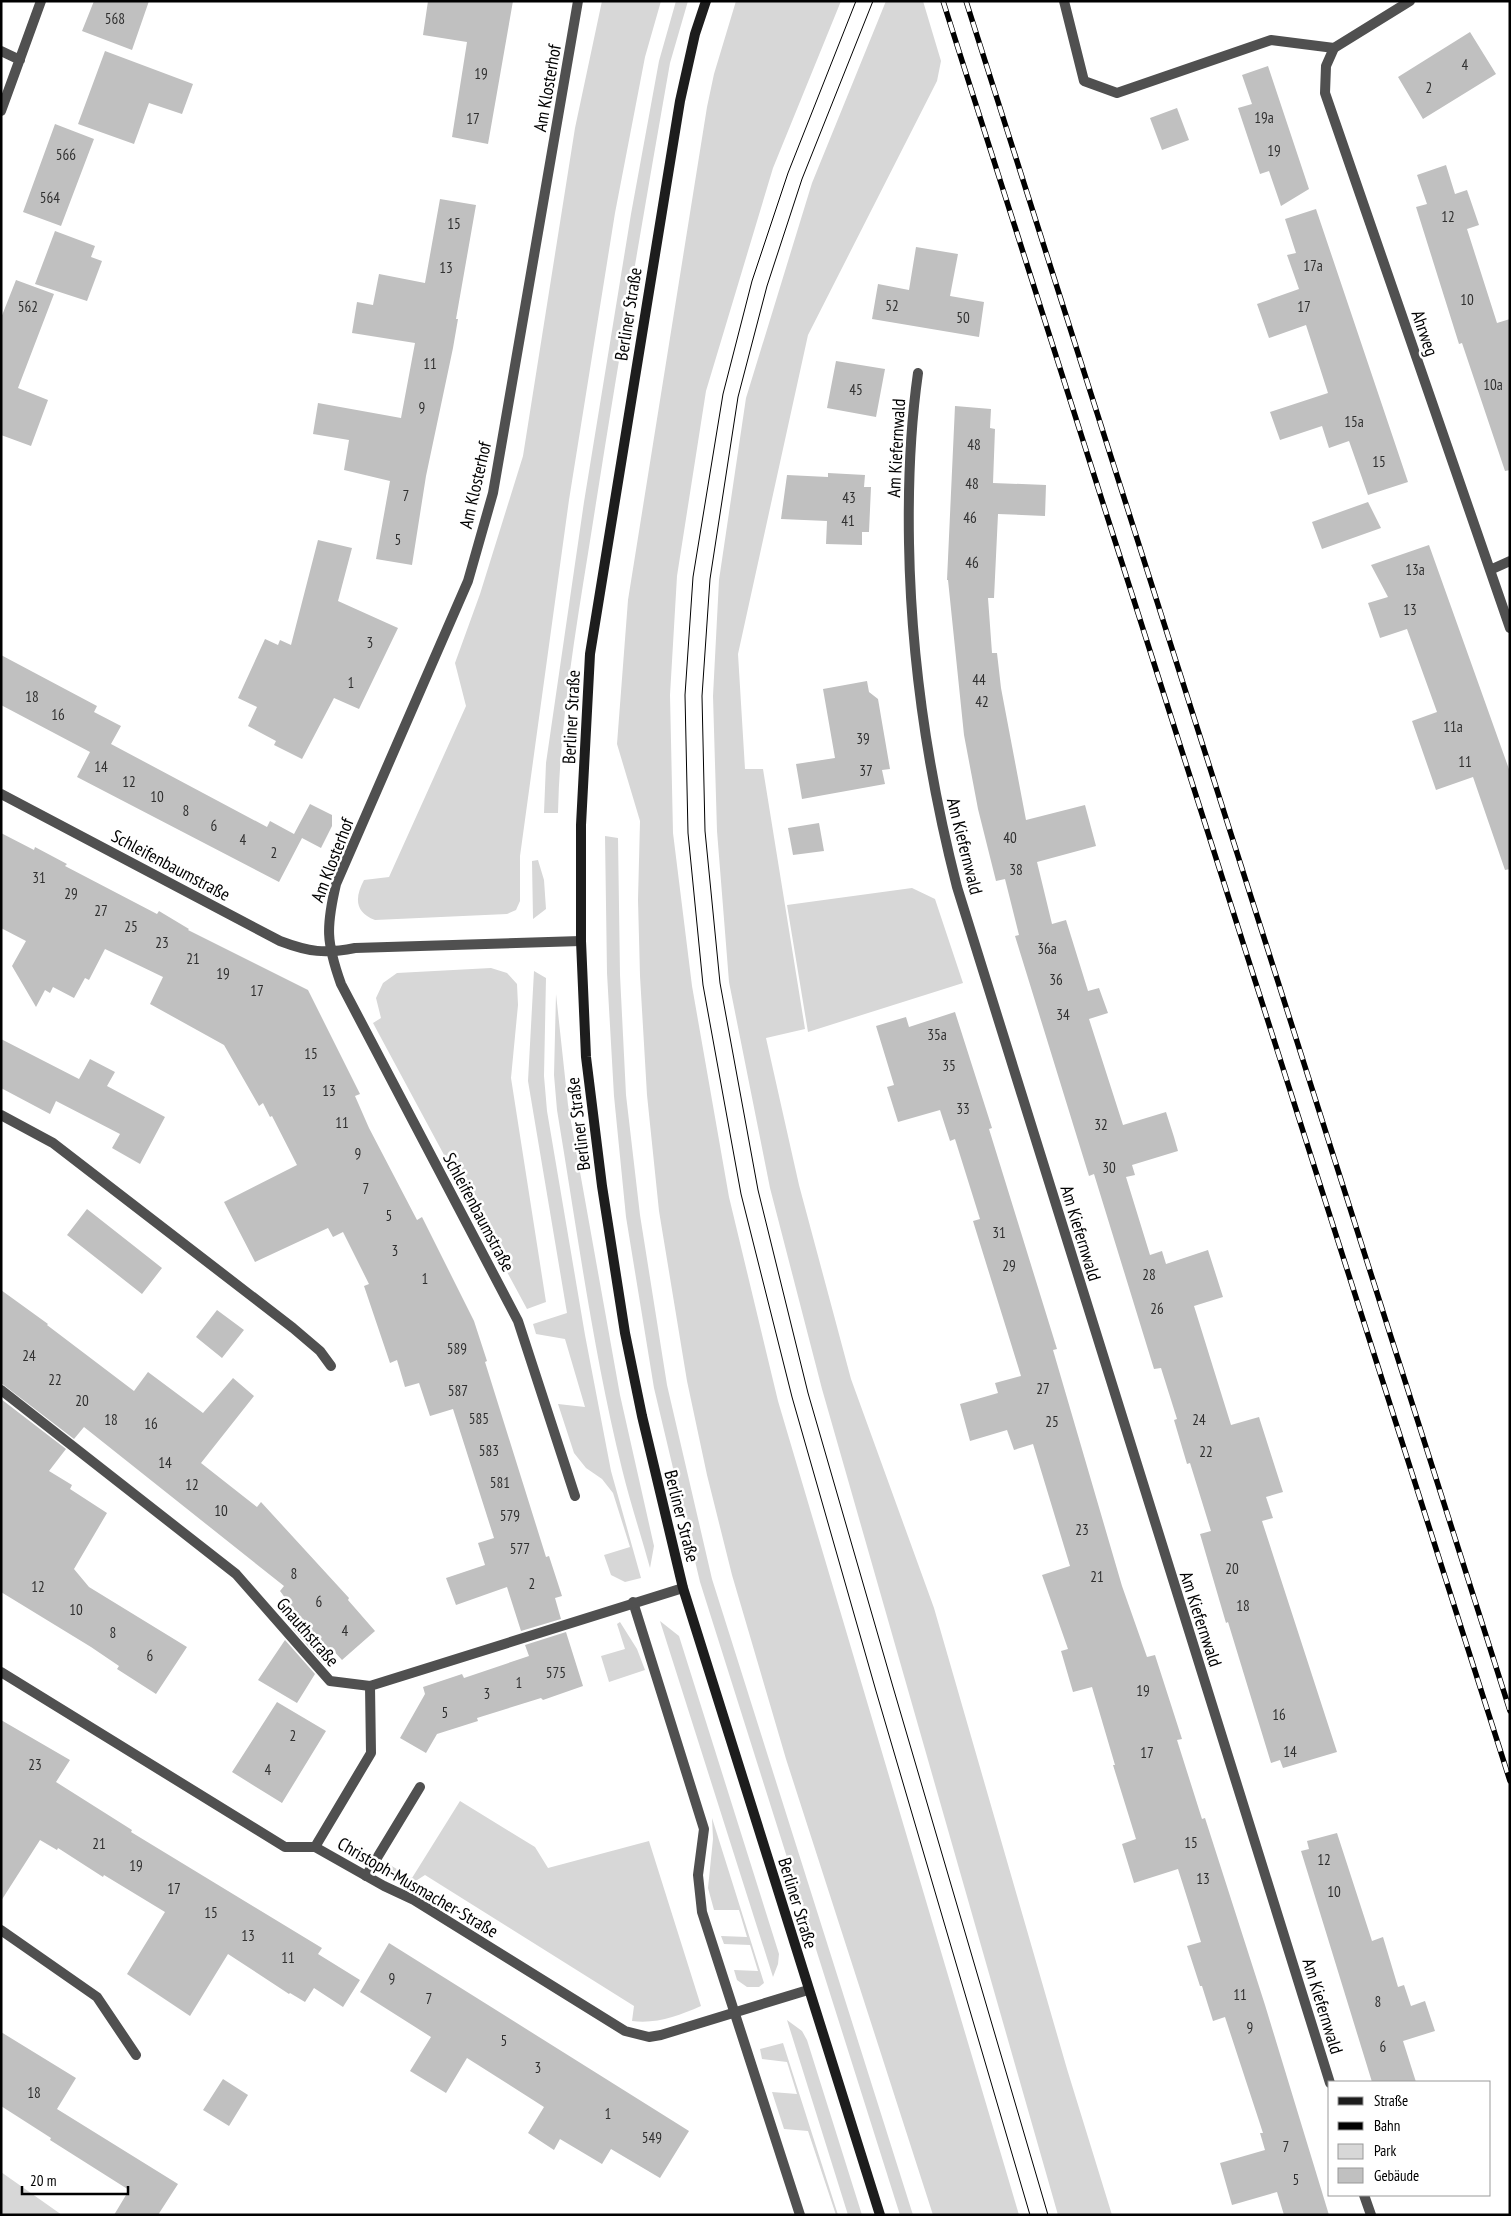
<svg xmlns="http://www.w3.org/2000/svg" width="1511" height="2216" font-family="'PT Sans Narrow',sans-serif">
<rect width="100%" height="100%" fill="#fff"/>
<path fill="#d7d7d7" d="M 602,1 L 661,1 L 645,57 L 615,213 L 569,500 L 520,856 L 520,901 L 516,910 L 507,914 L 375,920 C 354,912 355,897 364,880 L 389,877 L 466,706 L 455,663 L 480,594 L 523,456 L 575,128 Z
M 676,1 L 688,1 L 670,63 C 643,216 617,369 593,522 C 578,618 560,715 558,813 L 544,813 L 546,763 L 584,502 L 631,214 L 659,61 Z
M 736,1 L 841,1 L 773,168 L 706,391 L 677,576 L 670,695 L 673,833 L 692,986 L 729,1197 L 778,1401 L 1019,2215 L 933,2215 L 786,1759 L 732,1575 L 707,1475 L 687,1381 L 659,1211 L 647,1095 L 640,976 L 638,900 L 640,821 L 617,744 L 628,600 L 707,107 L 714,74 Z
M 886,1 L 923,1 L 941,61 L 937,81 L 808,335 L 738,654 L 745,769 L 763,769 L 805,1029 L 766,1038 L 799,1185 L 851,1379 L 934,1608 L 1067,2069 L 1112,2215 L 1058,2215 L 822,1389 L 770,1188 L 729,982 L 717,831 L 713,696 L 719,580 L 746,398 L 812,183 Z
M 605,836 L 618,838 L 620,975 L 626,1095 L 640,1215 L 667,1385 L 712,1579 L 913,2215 L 900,2215 L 700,1582 L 654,1388 L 626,1217 L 614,1096 L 607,973 Z
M 538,860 L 544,880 L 546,909 L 533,919 L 532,861 Z
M 912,888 L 935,899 L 963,983 L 808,1032 L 787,905 Z
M 491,968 L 507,973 L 517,984 L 518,1005 L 511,1078 L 546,1302 L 527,1309 L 373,1023 L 381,1018 L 376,998 L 383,983 L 397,973 Z
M 534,971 L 546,978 L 544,1076 L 547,1111 L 585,1335 L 611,1471 L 641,1578 L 625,1582 L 611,1575 L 604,1555 L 630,1547 L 613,1493 L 602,1479 L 586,1468 L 574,1453 L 558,1404 L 585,1407 L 565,1339 L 536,1334 L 533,1324 L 567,1313 L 528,1081 Z
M 556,994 L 568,1105 L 620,1395 L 654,1546 L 650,1568 C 641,1535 630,1502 622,1469 C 593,1351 577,1230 557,1110 L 554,1075 Z
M 660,1621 L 679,1636 L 779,1954 L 778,1964 L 773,1977 Z
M 620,1622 L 637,1649 L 645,1670 L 609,1682 L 601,1656 L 625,1649 L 617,1624 Z
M 460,1801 L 535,1847 L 548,1868 L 649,1841 L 701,2006 C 678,2016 657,2024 632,2021 L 634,2006 L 425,1875 L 411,1884 L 388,1868 L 390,1865 L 412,1878 Z
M 712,1818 L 764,1983 L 759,1987 L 747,1987 L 737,1980 L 734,1970 L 758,1971 L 750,1945 L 724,1944 L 721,1936 L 747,1937 L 739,1910 L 714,1910 L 708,1888 L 713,1839 Z
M 787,2020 L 802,2031 L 807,2040 L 862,2215 L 848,2215 Z
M 783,2043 L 838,2215 L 836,2215 L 808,2131 L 784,2129 L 772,2092 L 797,2094 L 787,2062 L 762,2059 L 760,2049 Z
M 1,2172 L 62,2215 L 1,2215 Z"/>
<path fill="#c0c0c0" d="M 94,1 L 149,1 L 132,50 L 82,31 Z
M 428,1 L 513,1 L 488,144 L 452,137 L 467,42 L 423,35 Z
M 1470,32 L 1496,74 L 1423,119 L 1398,77 Z
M 105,51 L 193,84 L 182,114 L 149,103 L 134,144 L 78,124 Z
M 1268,66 L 1309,189 L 1281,206 L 1269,171 L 1260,174 L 1238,108 L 1252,104 L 1242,75 Z
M 1177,108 L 1189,140 L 1162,150 L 1150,118 Z
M 55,124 L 94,139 L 61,226 L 23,212 Z
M 1446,165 L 1455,194 L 1467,190 L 1479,225 L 1467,229 L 1497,323 L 1510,319 L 1510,470 L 1505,471 L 1462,343 L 1459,344 L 1416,207 L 1427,204 L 1417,175 Z
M 440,199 L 476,205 L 456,319 L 458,319 L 453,348 L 426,476 L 412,565 L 376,559 L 390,481 L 344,470 L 349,440 L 313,434 L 318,403 L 401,418 L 415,343 L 352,333 L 357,302 L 373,305 L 379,274 L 425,283 Z
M 1316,209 L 1408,482 L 1368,495 L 1349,441 L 1329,448 L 1322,426 L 1280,440 L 1270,412 L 1328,393 L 1306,325 L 1269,338 L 1257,304 L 1299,289 L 1287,255 L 1296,253 L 1285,219 Z
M 55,231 L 95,246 L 91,257 L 102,261 L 87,301 L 35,284 Z
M 916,247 L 958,254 L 950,296 L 984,302 L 979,337 L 872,319 L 878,284 L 909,290 Z
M 16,280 L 54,294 L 18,388 L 48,400 L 31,446 L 1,435 L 1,318 Z
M 836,361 L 885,369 L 876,417 L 827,408 Z
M 955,406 L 991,409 L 990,428 L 995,429 L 993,483 L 1046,485 L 1045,516 L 998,514 L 994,598 L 988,598 L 992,653 L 997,653 L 1001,688 L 1026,820 L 1085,805 L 1096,846 L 1037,862 L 1052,924 L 1066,920 L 1088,991 L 1099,988 L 1108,1013 L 1089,1019 L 1123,1125 L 1166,1112 L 1174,1137 L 1178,1151 L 1132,1165 L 1135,1175 L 1126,1177 L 1150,1255 L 1162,1251 L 1166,1264 L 1208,1250 L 1223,1297 L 1194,1306 L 1231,1425 L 1259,1417 L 1283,1492 L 1266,1497 L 1273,1518 L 1262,1521 L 1337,1752 L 1283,1768 L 1280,1760 L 1271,1763 L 1228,1622 L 1226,1623 L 1200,1534 L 1211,1531 L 1190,1463 L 1187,1464 L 1174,1420 L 1177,1419 L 1161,1368 L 1154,1369 L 1094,1174 L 1089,1176 L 1015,936 L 1019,935 L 1005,879 L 996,881 L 978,809 L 964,735 L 948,580 L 947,580 Z
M 828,473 L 865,475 L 864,487 L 871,487 L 869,532 L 862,532 L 862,545 L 826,544 L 827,521 L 781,519 L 787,475 L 828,477 Z
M 1368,502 L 1381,528 L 1322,549 L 1312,522 Z
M 318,540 L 352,548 L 338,601 L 398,628 L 359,709 L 334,698 L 302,759 L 274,745 L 276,741 L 248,726 L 257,707 L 238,698 L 265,639 L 278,645 L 280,640 L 291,645 Z
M 1429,545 L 1510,772 L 1510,869 L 1505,870 L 1473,777 L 1436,790 L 1412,721 L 1437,712 L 1407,629 L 1380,638 L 1368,603 L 1388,597 L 1371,565 Z
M 1,655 L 97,706 L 94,712 L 121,726 L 111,744 L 267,827 L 270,821 L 294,834 L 310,804 L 332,815 L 332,826 L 321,848 L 302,838 L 279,882 L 77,777 L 90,752 L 1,705 Z
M 867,681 L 869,692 L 878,699 L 890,769 L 882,770 L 885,784 L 802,799 L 796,764 L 835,758 L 823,689 Z
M 819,823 L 824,851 L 793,855 L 788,828 Z
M 1,833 L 34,850 L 35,847 L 67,864 L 65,866 L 157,914 L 159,911 L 189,929 L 188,930 L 308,990 L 360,1094 L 355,1096 L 369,1128 L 417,1220 L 422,1217 L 474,1321 L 487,1361 L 485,1362 L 536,1525 L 546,1557 L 549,1556 L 562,1596 L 555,1598 L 561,1619 L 521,1631 L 507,1587 L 456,1605 L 446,1578 L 485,1565 L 478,1543 L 494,1538 L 453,1409 L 430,1416 L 419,1383 L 405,1387 L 397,1360 L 390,1363 L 364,1286 L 369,1284 L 343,1232 L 333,1237 L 328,1228 L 255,1262 L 224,1202 L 297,1165 L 272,1116 L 270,1117 L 263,1103 L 259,1106 L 224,1045 L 150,1004 L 163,977 L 105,949 L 89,980 L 85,978 L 74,998 L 53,987 L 50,993 L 45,990 L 36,1007 L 12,966 L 26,941 L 1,928 Z
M 955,1012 L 992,1128 L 989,1129 L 1057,1349 L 1053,1350 L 1122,1586 L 1147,1657 L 1155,1655 L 1182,1739 L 1177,1740 L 1202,1819 L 1205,1818 L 1265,2005 L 1329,2215 L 1284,2215 L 1277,2192 L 1232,2205 L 1220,2163 L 1265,2150 L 1260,2133 L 1263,2133 L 1225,2017 L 1213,2021 L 1202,1986 L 1200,1986 L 1187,1946 L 1201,1942 L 1178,1869 L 1134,1883 L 1122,1844 L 1136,1839 L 1113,1765 L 1115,1765 L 1092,1687 L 1073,1692 L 1061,1651 L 1068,1649 L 1042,1575 L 1070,1566 L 1033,1444 L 1014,1450 L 1007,1430 L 970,1441 L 960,1404 L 998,1393 L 995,1383 L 1021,1376 L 973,1221 L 980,1219 L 955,1139 L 950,1141 L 940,1110 L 898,1122 L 887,1087 L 894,1085 L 876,1026 L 906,1017 L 909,1027 Z
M 1,1039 L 79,1079 L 90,1059 L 115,1072 L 107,1086 L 165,1117 L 140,1164 L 112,1148 L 120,1134 L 56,1101 L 50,1114 L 1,1088 Z
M 87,1209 L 162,1268 L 142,1294 L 67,1235 Z
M 1,1290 L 48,1324 L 47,1325 L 134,1391 L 148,1372 L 203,1413 L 233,1378 L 254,1396 L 201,1463 L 257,1507 L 261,1502 L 349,1598 L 348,1600 L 375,1631 L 342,1660 L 331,1648 L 322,1662 L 293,1629 L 300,1618 L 280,1591 L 284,1586 L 84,1427 L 74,1439 L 1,1383 Z
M 217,1310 L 244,1330 L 222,1358 L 196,1337 Z
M 1,1399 L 66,1449 L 49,1471 L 72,1485 L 70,1489 L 107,1513 L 74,1569 L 89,1587 L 187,1647 L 156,1694 L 117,1669 L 119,1666 L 91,1647 L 1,1592 Z
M 566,1632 L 583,1686 L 543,1700 L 541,1698 L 477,1718 L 478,1721 L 437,1734 L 426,1753 L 400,1738 L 425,1694 L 423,1687 L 462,1674 L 464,1678 L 529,1656 L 525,1645 Z
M 285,1640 L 315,1674 L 297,1703 L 258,1680 Z
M 277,1702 L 326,1731 L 282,1803 L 232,1772 Z
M 1,1720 L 70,1760 L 56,1782 L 132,1830 L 131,1832 L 322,1948 L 318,1954 L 360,1980 L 343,2007 L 314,1988 L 305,2002 L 290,1993 L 289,1994 L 228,1954 L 190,2016 L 127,1974 L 165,1912 L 104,1875 L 103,1877 L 58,1848 L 57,1850 L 40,1840 L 1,1901 Z
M 1337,1833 L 1372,1941 L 1383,1937 L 1398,1987 L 1404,1985 L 1411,2006 L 1425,2001 L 1435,2031 L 1403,2041 L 1416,2082 L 1372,2082 L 1301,1851 L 1309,1849 L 1307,1841 Z
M 389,1943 L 689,2131 L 660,2178 L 611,2149 L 602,2164 L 560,2139 L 554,2150 L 528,2133 L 544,2107 L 467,2058 L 446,2093 L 410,2071 L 431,2037 L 360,1992 Z
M 1,2032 L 76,2078 L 57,2109 L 178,2184 L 158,2215 L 114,2215 L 129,2190 L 50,2140 L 51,2138 L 1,2106 Z
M 223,2079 L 248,2095 L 229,2126 L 203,2110 Z"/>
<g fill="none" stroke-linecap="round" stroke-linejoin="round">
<path stroke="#505050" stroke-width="10" d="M 1064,1 L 1084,81 L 1117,93 L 1271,40 L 1334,48
M 1,1115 L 53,1143 L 293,1328 L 320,1351 L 331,1366
M 633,1602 L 704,1829 L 698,1875 L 702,1912 L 800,2215
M 366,1876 L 420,1787"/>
<path stroke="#505050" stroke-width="10" d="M 1410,1 L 1334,48 L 1326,66 L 1325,93 L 1510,628
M 1,51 L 20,60
M 1,111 L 41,1
M 918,373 C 910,429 908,486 909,543 C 911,660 928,774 957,887 L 1330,2083
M 1490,570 L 1510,561
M 1,794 L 280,941 C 309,952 325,954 355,948 L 581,941
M 1,1390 L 236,1574 L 330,1681 L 370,1686 L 683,1588
M 575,1496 L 518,1321 L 341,984 C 326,942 326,927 336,884 L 468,581 L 493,493 L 578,1
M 1,1672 L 285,1847 L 315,1847 L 384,1886 L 414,1900 L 625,2031 L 649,2037 L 661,2035 L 808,1990
M 315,1847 L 371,1753 L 370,1686
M 1,1930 L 97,1997 L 136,2055
M 1364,2195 L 1371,2215"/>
<path stroke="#1d1d1d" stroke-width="10" d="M 706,1 L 695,34 L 680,101 L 590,654 L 581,825 L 581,941 L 586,1057 L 602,1186 L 625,1333 L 642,1416 L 683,1588 L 880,2215"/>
<path stroke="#000" stroke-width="1" d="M 856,1 L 788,173 L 752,281 L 723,394 L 693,577 L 685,695 L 688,833 L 703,985 L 741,1194 L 792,1397 L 876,1691 L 1030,2215
M 873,1 L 802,179 L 767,286 L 738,397 L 710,579 L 702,696 L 705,831 L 720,983 L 758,1190 L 808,1393 L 893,1687 L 1048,2215"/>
<g stroke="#000" stroke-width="5.5">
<path id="rail" d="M 943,1 L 1510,1781
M 966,1 L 1510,1711"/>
</g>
<use href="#rail" stroke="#fff" stroke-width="4" stroke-dasharray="11" stroke-linecap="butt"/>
</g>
<g text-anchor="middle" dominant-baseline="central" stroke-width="5" stroke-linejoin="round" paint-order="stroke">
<g font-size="15" fill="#303030">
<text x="115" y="18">568</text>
<text x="1465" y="64">4</text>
<text x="481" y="73">19</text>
<text x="1429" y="87">2</text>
<text x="1264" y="117">19a</text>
<text x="473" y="118">17</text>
<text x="1274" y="150">19</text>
<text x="66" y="154">566</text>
<text x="50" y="197">564</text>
<text x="1448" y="216">12</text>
<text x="454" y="223">15</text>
<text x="1313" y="265">17a</text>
<text x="446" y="267">13</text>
<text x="1467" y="299">10</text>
<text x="892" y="305">52</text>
<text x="28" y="306">562</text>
<text x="1304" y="306">17</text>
<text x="963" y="317">50</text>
<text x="430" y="363">11</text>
<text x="1493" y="384">10a</text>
<text x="856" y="389">45</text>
<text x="422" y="407">9</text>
<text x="1354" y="421">15a</text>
<text x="974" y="444">48</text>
<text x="1379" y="461">15</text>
<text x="972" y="483">48</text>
<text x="406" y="495">7</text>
<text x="849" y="497">43</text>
<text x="970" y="517">46</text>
<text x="848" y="520">41</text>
<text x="398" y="539">5</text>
<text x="972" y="562">46</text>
<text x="1415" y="569">13a</text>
<text x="1410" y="609">13</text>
<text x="370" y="642">3</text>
<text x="979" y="679">44</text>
<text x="351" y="682">1</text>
<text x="32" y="696">18</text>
<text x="982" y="701">42</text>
<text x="58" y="714">16</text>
<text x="1453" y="726">11a</text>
<text x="863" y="738">39</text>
<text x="1465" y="761">11</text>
<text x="101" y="766">14</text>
<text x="866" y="770">37</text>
<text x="129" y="781">12</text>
<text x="157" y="796">10</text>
<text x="186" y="810">8</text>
<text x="214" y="825">6</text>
<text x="1010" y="837">40</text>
<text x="243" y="839">4</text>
<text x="274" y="852">2</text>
<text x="1016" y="869">38</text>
<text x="39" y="877">31</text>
<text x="71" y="893">29</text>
<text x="101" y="910">27</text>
<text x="131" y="926">25</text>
<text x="162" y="942">23</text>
<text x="1047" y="948">36a</text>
<text x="193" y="958">21</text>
<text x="223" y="973">19</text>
<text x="1056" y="979">36</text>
<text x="257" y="990">17</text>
<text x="1063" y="1014">34</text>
<text x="937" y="1034">35a</text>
<text x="311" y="1053">15</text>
<text x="949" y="1065">35</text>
<text x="329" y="1090">13</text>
<text x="963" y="1108">33</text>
<text x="342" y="1122">11</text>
<text x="1101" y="1124">32</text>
<text x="358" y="1153">9</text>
<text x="1109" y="1167">30</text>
<text x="366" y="1188">7</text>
<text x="389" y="1215">5</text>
<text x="999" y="1232">31</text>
<text x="395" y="1250">3</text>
<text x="1009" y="1265">29</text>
<text x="1149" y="1274">28</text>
<text x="425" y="1278">1</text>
<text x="1157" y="1308">26</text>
<text x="457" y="1348">589</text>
<text x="29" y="1355">24</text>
<text x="55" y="1379">22</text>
<text x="1043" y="1388">27</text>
<text x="458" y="1390">587</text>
<text x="82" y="1400">20</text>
<text x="479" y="1418">585</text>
<text x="111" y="1419">18</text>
<text x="1199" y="1419">24</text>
<text x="1052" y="1421">25</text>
<text x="151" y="1423">16</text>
<text x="489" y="1450">583</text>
<text x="1206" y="1451">22</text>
<text x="165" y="1462">14</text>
<text x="500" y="1482">581</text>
<text x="192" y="1484">12</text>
<text x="221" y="1510">10</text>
<text x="510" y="1515">579</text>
<text x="1082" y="1529">23</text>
<text x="520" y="1548">577</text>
<text x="1232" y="1568">20</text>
<text x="294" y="1573">8</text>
<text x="1097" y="1576">21</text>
<text x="532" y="1583">2</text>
<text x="38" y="1586">12</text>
<text x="319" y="1601">6</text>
<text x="1243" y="1605">18</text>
<text x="76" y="1609">10</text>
<text x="345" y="1630">4</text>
<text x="113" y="1632">8</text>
<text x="150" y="1655">6</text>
<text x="556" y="1672">575</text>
<text x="519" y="1682">1</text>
<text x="1143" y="1690">19</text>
<text x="487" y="1693">3</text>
<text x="445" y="1712">5</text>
<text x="1279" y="1714">16</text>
<text x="293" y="1735">2</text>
<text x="1290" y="1751">14</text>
<text x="1147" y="1752">17</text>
<text x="35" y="1764">23</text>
<text x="268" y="1769">4</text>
<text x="1191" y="1842">15</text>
<text x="99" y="1843">21</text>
<text x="1324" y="1859">12</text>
<text x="136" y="1865">19</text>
<text x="1203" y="1878">13</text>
<text x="174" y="1888">17</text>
<text x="1334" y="1891">10</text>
<text x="211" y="1912">15</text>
<text x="248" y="1935">13</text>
<text x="288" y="1957">11</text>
<text x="392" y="1978">9</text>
<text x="1240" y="1994">11</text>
<text x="429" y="1998">7</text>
<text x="1378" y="2001">8</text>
<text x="1250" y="2027">9</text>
<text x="504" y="2040">5</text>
<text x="1383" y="2046">6</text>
<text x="538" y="2067">3</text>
<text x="34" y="2092">18</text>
<text x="608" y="2113">1</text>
<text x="652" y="2137">549</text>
<text x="1286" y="2146">7</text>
<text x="1296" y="2179">5</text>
</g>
<g font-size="18" fill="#000" stroke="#fff">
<text transform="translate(547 88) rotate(-80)">Am Klosterhof</text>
<text transform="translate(628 314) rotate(-81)">Berliner Straße</text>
<text transform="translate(1425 333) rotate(71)">Ahrweg</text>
<text transform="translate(896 448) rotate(-87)">Am Kiefernwald</text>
<text transform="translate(475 485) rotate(-77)">Am Klosterhof</text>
<text transform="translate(571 717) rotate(-87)">Berliner Straße</text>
<text transform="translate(965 846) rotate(76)">Am Kiefernwald</text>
<text transform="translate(332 860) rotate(-69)">Am Klosterhof</text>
<text transform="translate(171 865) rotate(28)">Schleifenbaumstraße</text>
<text transform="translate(578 1124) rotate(-97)">Berliner Straße</text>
<text transform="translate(479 1212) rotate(62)">Schleifenbaumstraße</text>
<text transform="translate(1081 1233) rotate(73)">Am Kiefernwald</text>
<text transform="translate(682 1516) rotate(76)">Berliner Straße</text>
<text transform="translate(1201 1619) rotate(72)">Am Kiefernwald</text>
<text transform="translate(308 1632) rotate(49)">Gnauthstraße</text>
<text transform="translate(418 1887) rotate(30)">Christoph-Musmacher-Straße</text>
<text transform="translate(798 1903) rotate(73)">Berliner Straße</text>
<text transform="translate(1323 2006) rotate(73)">Am Kiefernwald</text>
</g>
</g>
<rect width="1511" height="2216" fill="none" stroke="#000000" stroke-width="5"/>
<rect x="1328" y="2081" width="162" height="115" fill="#ffffff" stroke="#999999"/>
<rect x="1338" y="2097" width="25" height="8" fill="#1d1d1d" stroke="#999999"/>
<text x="1374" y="2106" font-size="15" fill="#000000">Straße</text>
<rect x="1338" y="2122" width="25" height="8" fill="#000000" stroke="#999999"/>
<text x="1374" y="2131" font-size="15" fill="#000000">Bahn</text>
<rect x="1338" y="2144" width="25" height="15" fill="#d7d7d7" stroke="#999999"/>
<text x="1374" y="2156" font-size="15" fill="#000000">Park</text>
<rect x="1338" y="2168" width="25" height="15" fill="#c0c0c0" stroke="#999999"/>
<text x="1374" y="2181" font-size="15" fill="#000000">Gebäude</text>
<path d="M22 2186v8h106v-8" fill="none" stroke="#000000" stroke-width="2.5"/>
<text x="30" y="2186" font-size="15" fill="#000000" stroke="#ffffff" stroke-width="4" paint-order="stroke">20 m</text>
</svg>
